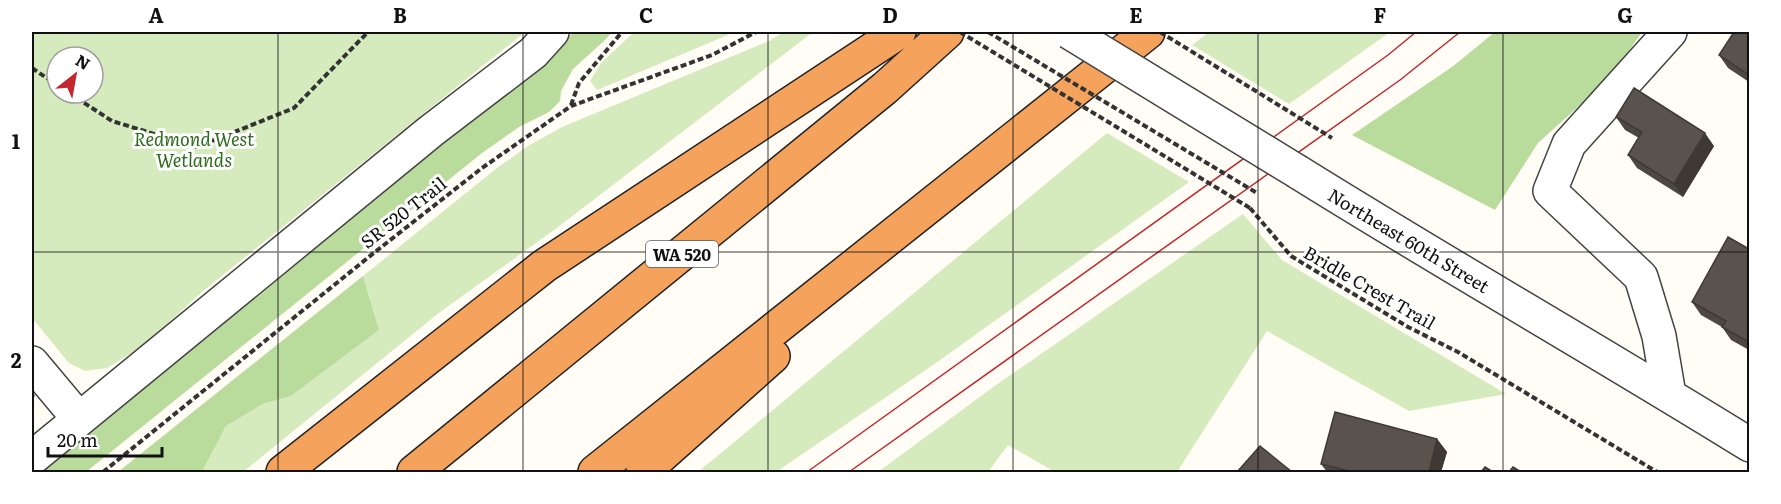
<svg xmlns="http://www.w3.org/2000/svg" width="1781" height="504" font-family="Literata,serif">
<rect width="100%" height="100%" fill="#fffdf5"/>
<path fill="#d5ebbd" fill-rule="evenodd" d="M 32,32 L 525,32 L 203,291 L 143,346 L 107,368 L 85,371 L 69,363 L 32,318 ZM 57,57 L 93,57 L 93,93 L 57,93 Z
M 634,32 L 735,32 L 597,90 L 590,81 L 601,63 Z
M 784,32 L 813,32 L 554,230 L 440,312 L 243,472 L 202,472 L 226,426 L 263,404 L 291,396 L 379,330 L 363,276 L 497,168 L 528,146 L 562,127 L 769,41 Z
M 1209,32 L 1390,32 L 1289,104 L 1192,45 Z
M 1107,133 L 1189,182 L 936,363 L 776,472 L 698,472 Z
M 1243,214 L 1282,260 L 1506,394 L 1409,411 L 1267,331 L 1177,472 L 1055,472 L 1008,445 L 988,472 L 878,472 L 996,385 Z"/>
<path fill="#b9dc9c" d="M 574,32 L 612,32 L 605,40 L 573,69 L 561,91 L 560,101 L 549,112 L 519,127 L 482,153 L 86,472 L 34,472 L 560,45 Z
M 1495,32 L 1642,32 L 1609,79 L 1538,143 L 1495,210 L 1352,135 L 1452,67 Z
M 363,276 L 379,330 L 291,396 L 263,404 L 226,426 L 202,472 L 118,472 Z"/>
<g fill="none" stroke-linecap="round" stroke-linejoin="round">
<g stroke="#444" stroke-width="36">
<path id="minor" d="M 1298,172 C 1447,265 1600,352 1750,445
M 32,363 L 79,419
M 1669,395 L 1659,336 L 1641,277 L 1550,191 L 1569,144 L 1670,32
M 32,458 L 431,131 L 533,53 L 552,32"/>
</g>
<g stroke="#222" stroke-width="36">
<path id="highway" d="M 283,472 L 544,266 L 899,32
M 414,472 L 885,88 L 947,32
M 595,472 L 1148,32
M 643,472 L 773,356"/>
</g>
<path stroke="#333" stroke-width="4" stroke-dasharray="6 3" stroke-linecap="butt" d="M 32,68 L 57,85
M 69,93 L 112,121 L 197,147 L 294,108 L 368,32
M 571,105 L 579,83 L 622,32
M 1250,208 L 1291,256 L 1408,327 L 1458,352 L 1657,472
M 103,472 L 375,252 L 482,168 L 571,106 L 712,55 L 756,32"/>
<use href="#minor" stroke="#fff" stroke-width="33"/>
<use href="#highway" stroke="#f5a25d" stroke-width="33"/>
<path stroke="#c4262e" stroke-width="1.5" d="M 807,472 L 1388,55 L 1416,32
M 849,472 L 1400,80 L 1460,32"/>
<g stroke="#444" stroke-width="36" stroke-linecap="butt">
<path id="minor-bridge" d="M 1069,32 L 1298,172"/>
</g>
<path stroke="#333" stroke-width="4" stroke-dasharray="6 3" stroke-linecap="butt" d="M 960,32 L 1250,208
M 988,32 L 1257,193
M 1160,32 L 1332,138"/>
<use href="#minor-bridge" stroke="#fff" stroke-width="33"/>
</g>
<path fill="#4d4742" d="M 1749,32 L 1749,82 L 1728,68 L 1719,55 Z
M 1616,117 L 1714,146 L 1683,197 L 1637,168 L 1628,155 L 1639,138 L 1625,130 Z
M 1749,249 L 1749,350 L 1731,340 L 1722,327 L 1701,315 L 1692,302 Z
M 32,391 L 35,396 L 32,399 Z
M 1437,439 L 1447,452 L 1441,472 L 1327,472 L 1321,464 Z"/>
<path fill="#3f3936" d="M 1705,133 L 1714,146 L 1683,197 L 1674,184 Z
M 1437,439 L 1447,452 L 1441,472 L 1429,472 Z"/>
<path fill="#5a524d" stroke="#3f3936" stroke-width="1.5" d="M 1734,32 L 1749,32 L 1749,75 L 1719,55 Z
M 1634,88 L 1705,133 L 1674,184 L 1628,155 L 1642,132 L 1616,117 Z
M 1728,237 L 1749,249 L 1749,342 L 1722,327 L 1726,321 L 1692,302 Z
M 1335,412 L 1437,439 L 1429,472 L 1353,472 L 1321,464 Z
M 1260,446 L 1292,472 L 1237,472 Z
M 1485,467 L 1493,472 L 1481,472 Z
M 1513,467 L 1521,472 L 1509,472 Z"/>
<path fill="none" stroke="#111" stroke-width="1.5" stroke-opacity="0.55" d="M 278,32 L 278,472M 523,32 L 523,472M 768,32 L 768,472M 1013,32 L 1013,472M 1258,32 L 1258,472M 1503,32 L 1503,472M 32,252 L 1750,252"/>
<g text-anchor="middle" dominant-baseline="central" stroke-width="6" stroke-linejoin="round" paint-order="stroke">
<rect fill="#fff" stroke="#585858" stroke-width="1.5" x="646" y="241" width="72" height="26" rx="4.5"/>
<g font-size="16" font-weight="bold" fill="#111">
<text x="682" y="254">WA 520</text>
</g>
<g font-size="18" font-style="italic" fill="#2f6b1f" stroke="#fff">
<text x="194" y="138">Redmond West<tspan x="194" dy="21">Wetlands</tspan></text>
</g>
<g font-size="18" fill="#111" stroke="#fff">
<text transform="translate(403 212) rotate(-38)">SR 520 Trail</text>
<text transform="translate(1409 240) rotate(31)">Northeast 60th Street</text>
<text transform="translate(1370 287) rotate(30)">Bridle Crest Trail</text>
</g>
</g>
<rect width="1781" height="504" fill="none" stroke="#ffffff" stroke-width="66"/>
<g transform="translate(75 75) rotate(31)"><circle r="28" fill="#ffffff" stroke="#a0a0a0" stroke-width="1.5"/>
<path d="M0-4.5L10 22L0 15L-10 22Z" fill="#c4262e"/>
<text y="-9" font-size="16" font-weight="bold" text-anchor="middle" fill="#111111">N</text>
</g>
<path d="M48 447v9h114v-9" fill="none" stroke="#111111" stroke-width="3"/>
<text x="57" y="447" font-size="18" fill="#111111" stroke="#ffffff" stroke-width="4.5" paint-order="stroke">20 m</text>
<rect x="33" y="33" width="1715" height="438" fill="none" stroke="#111" stroke-width="2"/>
<g font-size="20" text-anchor="middle" font-weight="bold" fill="#111">
<text x="156" y="23">A</text>
<text x="400" y="23">B</text>
<text x="646" y="23">C</text>
<text x="890" y="23">D</text>
<text x="1136" y="23">E</text>
<text x="1380" y="23">F</text>
<text x="1625" y="23">G</text>
<text x="16" y="149">1</text>
<text x="16" y="368">2</text>
</g>
</svg>
